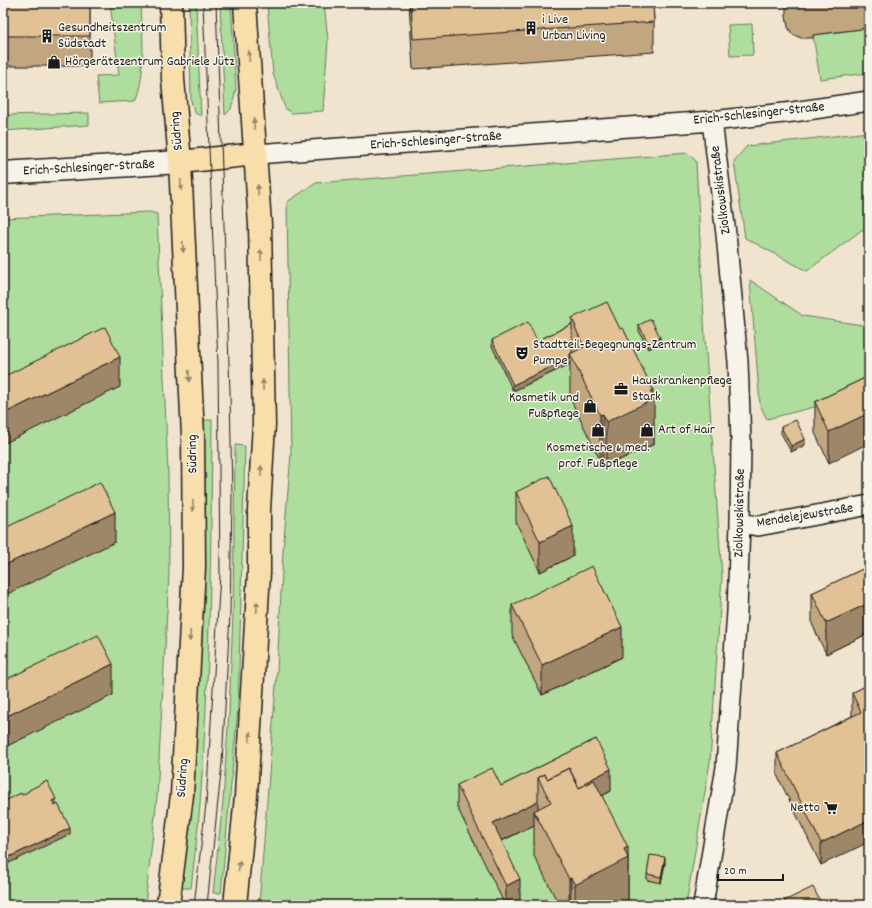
<svg xmlns="http://www.w3.org/2000/svg" width="872" height="908" font-family="Dekko,sans-serif">
<rect width="100%" height="100%" fill="#f1e4cf"/>
<filter id="ink" filterUnits="userSpaceOnUse"><feTurbulence type="fractalNoise" baseFrequency=".025" numOctaves="2"/><feDisplacementMap in="SourceGraphic" scale="8" xChannelSelector="R" yChannelSelector="G"/><feConvolveMatrix kernelMatrix="1 2 1 2 8 2 1 2 1" color-interpolation-filters="sRGB"/></filter>
<g filter="url(#ink)">
<path fill="#aedd9d" stroke="#657c5c" d="M 110,3 L 141,3 C 142,32 147,75 135,101 L 99,103 L 96,76 L 119,75 Z
M 189,3 L 196,3 L 201,116 L 195,113 L 191,101 Z
M 220,3 L 231,3 L 236,90 L 231,109 L 225,115 Z
M 267,3 L 324,3 L 328,40 L 323,111 L 291,113 L 285,108 L 273,74 Z
M 752,24 L 753,55 L 730,56 L 728,25 Z
M 869,28 L 869,73 L 820,79 L 813,35 Z
M 89,113 L 89,125 L 3,131 L 3,115 Z
M 869,132 L 869,243 L 863,229 L 807,271 L 745,238 L 734,161 L 747,146 Z
M 688,153 L 696,161 L 705,339 L 722,576 L 710,762 L 686,905 L 259,905 L 277,671 L 283,551 L 291,454 L 287,202 L 316,183 Z
M 150,212 L 157,214 L 168,472 L 169,574 L 157,797 L 145,905 L 3,905 L 3,218 Z
M 750,280 L 803,316 L 869,326 L 869,382 L 818,406 L 767,419 L 760,405 Z
M 202,420 L 212,420 C 211,548 210,677 200,804 C 198,832 194,860 191,888 L 179,888 Z
M 235,445 L 245,446 L 238,708 L 221,893 L 213,893 L 223,801 L 229,712 L 233,614 Z"/>
<g fill="none" stroke-linecap="round" stroke-linejoin="round">
<g stroke="#1c1c1c" stroke-width="22">
<path id="minor" d="M 256,154 L 712,121 L 793,112 L 869,101
M 740,523 L 758,526 L 769,524 L 869,505
M 703,905 L 726,767 L 737,612 L 740,523 L 741,441 L 738,362 L 726,234 L 712,121"/>
</g>
<g stroke="#1c1c1c" stroke-width="25">
<path id="tertiary" d="M 3,173 L 180,162"/>
</g>
<g stroke="#1c1c1c" stroke-width="25">
<path id="primary" d="M 180,162 L 256,154
M 168,905 L 182,795 L 194,567 L 193,436 L 180,162 L 173,79 L 171,3
M 235,905 L 246,796 L 259,572 L 259,510 L 264,424 L 260,225 L 245,3"/>
</g>
<use href="#minor" stroke="#f7f3e8" stroke-width="19"/>
<use href="#tertiary" stroke="#f7f3e8" stroke-width="22"/>
<use href="#primary" stroke="#f8deab" stroke-width="22"/>
<path stroke="#1c1c1c" stroke-width="1" d="M 194,905 L 206,804 L 220,575 L 218,363 L 203,3
M 207,905 L 222,763 L 230,614 L 232,497 L 230,392 L 216,3"/>
</g>
<path fill="#c2a67f" stroke="#1c1c1c" d="M 3,3 L 90,3 L 90,66 L 3,66 Z
M 409,3 L 653,3 L 654,22 L 654,52 L 413,69 Z
M 786,3 L 869,3 L 869,28 L 813,35 L 813,38 L 801,38 L 792,34 L 788,27 L 786,16 Z
M 572,318 L 653,397 L 654,444 L 606,466 L 603,459 L 600,460 L 570,398 L 570,364 L 513,391 L 492,346 L 492,340 L 537,341 L 572,324 Z
M 639,325 L 660,343 L 648,349 L 639,331 Z
M 869,376 L 829,463 L 815,433 L 815,402 Z
M 781,427 L 805,445 L 791,452 L 781,433 Z
M 516,492 L 573,556 L 540,572 L 516,522 Z
M 869,566 L 869,633 L 826,654 L 812,624 L 812,593 Z
M 512,605 L 622,657 L 542,695 L 512,635 Z
M 869,684 L 821,865 L 777,775 L 777,753 L 852,716 L 852,693 Z
M 596,739 L 611,791 L 602,796 L 628,857 L 628,903 L 624,905 L 559,905 L 534,856 L 534,825 L 502,841 L 520,901 L 511,905 L 505,905 L 457,807 L 457,785 L 501,786 Z
M 665,863 L 661,883 L 647,880 L 647,874 Z"/>
<path fill="#9e8768" stroke="#1c1c1c" d="M 660,337 L 660,343 L 648,349 L 648,343 Z
M 120,357 L 120,387 L 3,444 L 3,414 Z
M 570,358 L 570,364 L 513,391 L 513,385 Z
M 653,390 L 653,399 L 654,399 L 654,444 L 606,466 L 606,422 L 650,391 Z
M 869,413 L 869,443 L 829,463 L 829,432 Z
M 603,414 L 603,459 L 600,460 L 600,415 Z
M 805,439 L 805,445 L 791,452 L 791,446 Z
M 115,512 L 115,542 L 3,596 L 3,566 Z
M 573,526 L 573,556 L 540,572 L 540,542 Z
M 869,603 L 869,633 L 826,654 L 826,623 Z
M 622,627 L 622,657 L 542,695 L 542,665 Z
M 113,664 L 113,695 L 3,748 L 3,718 Z
M 611,769 L 611,791 L 584,805 L 584,783 Z
M 56,799 L 56,805 L 52,806 L 52,801 Z
M 538,801 L 538,820 L 534,811 L 534,825 L 493,845 L 493,823 Z
M 869,820 L 869,842 L 821,865 L 821,843 Z
M 70,828 L 70,834 L 3,866 L 3,860 Z
M 628,847 L 628,903 L 624,905 L 575,905 L 575,885 L 624,849 Z
M 665,857 L 665,863 L 661,883 L 661,877 Z
M 571,878 L 571,905 L 569,905 L 569,879 Z
M 520,879 L 520,901 L 511,905 L 506,905 L 506,886 Z"/>
<path fill="#e2c194" stroke="#1c1c1c" d="M 3,3 L 90,3 L 90,36 L 3,36 Z
M 411,3 L 653,3 L 654,22 L 413,39 Z
M 607,302 L 620,329 L 623,328 L 653,390 L 650,391 L 654,399 L 606,422 L 603,414 L 600,415 L 570,354 L 584,347 L 575,327 L 576,327 L 572,318 Z
M 651,319 L 660,337 L 648,343 L 639,325 Z
M 528,322 L 537,341 L 572,324 L 572,353 L 570,354 L 570,358 L 513,385 L 492,340 Z
M 105,327 L 120,357 L 3,414 L 3,377 Z
M 869,376 L 869,413 L 829,432 L 815,402 Z
M 796,420 L 805,439 L 791,446 L 781,427 Z
M 549,476 L 573,526 L 540,542 L 516,492 Z
M 100,482 L 115,512 L 3,566 L 3,529 Z
M 592,566 L 622,627 L 542,665 L 512,605 Z
M 869,566 L 869,603 L 826,623 L 812,593 Z
M 98,635 L 113,664 L 3,718 L 3,681 Z
M 869,684 L 869,820 L 821,843 L 777,753 L 861,712 L 852,693 Z
M 596,739 L 611,769 L 584,783 L 585,785 L 579,788 L 569,768 L 547,779 L 545,774 L 538,778 L 538,801 L 493,823 L 520,879 L 506,886 L 457,785 L 492,768 L 501,786 Z
M 569,768 L 579,788 L 594,780 L 628,847 L 624,849 L 628,858 L 575,885 L 571,878 L 569,879 L 534,811 L 551,802 L 538,778 L 545,774 L 547,779 Z
M 47,781 L 56,799 L 52,801 L 55,806 L 58,804 L 70,828 L 3,860 L 3,802 L 21,793 L 22,795 L 29,791 L 29,790 Z
M 650,855 L 665,857 L 661,877 L 647,874 Z
M 813,887 L 822,905 L 785,905 L 784,901 Z"/>
<defs><path id="oneway-solid" d="M-6-.8H1V-3.2L6.5 0L1 3.2V.8H-6Z"/></defs>
<g fill="#95876b">
<use href="#oneway-solid" transform="translate(249 56) rotate(-94)"/>
<use href="#oneway-solid" transform="translate(254 124) rotate(-94)"/>
<use href="#oneway-solid" transform="translate(181 185) rotate(87)"/>
<use href="#oneway-solid" transform="translate(258 190) rotate(-93)"/>
<use href="#oneway-solid" transform="translate(183 247) rotate(88)"/>
<use href="#oneway-solid" transform="translate(261 255) rotate(-92)"/>
<use href="#oneway-solid" transform="translate(189 376) rotate(87)"/>
<use href="#oneway-solid" transform="translate(263 385) rotate(-91)"/>
<use href="#oneway-solid" transform="translate(261 471) rotate(-87)"/>
<use href="#oneway-solid" transform="translate(193 506) rotate(90)"/>
<use href="#oneway-solid" transform="translate(257 607) rotate(-87)"/>
<use href="#oneway-solid" transform="translate(190 636) rotate(93)"/>
<use href="#oneway-solid" transform="translate(250 737) rotate(-87)"/>
<use href="#oneway-solid" transform="translate(239 866) rotate(-84)"/>
</g>
</g>
<defs>
<g id="building-bare" transform="scale(1.08)"><path d="M-4-6H4V6H1V3H-1V6H-4ZM-2.5-4.3h1.7v1.8h-1.7ZM.8-4.3h1.7v1.8H.8ZM-2.5-1h1.7V.8h-1.7ZM.8-1h1.7V.8H.8Z" fill="#1c1c1c" stroke="#f7f3e8" stroke-width="2.5" paint-order="stroke"/></g>
<g id="shop-bare" transform="scale(1.08)"><path d="M-5-2.5h2.3a2.7 3.5 0 0 1 5.4 0H5L5.5 6h-11ZM-1.5-2.5h3a1.5 2.3 0 0 0-3 0Z" fill="#1c1c1c" stroke="#f7f3e8" stroke-width="2.5" paint-order="stroke"/></g>
<g id="theatre-bare" transform="scale(1.08)"><path d="M-5-5.5Q0-4 5-5.5V0Q5 5 0 6Q-5 5-5 0ZM-3.3-2.5H-1v1.5H-3.3ZM1-2.5H3.3v1.5H1ZM-2.8 1Q0 5.5 2.8 1Z" fill="#1c1c1c" stroke="#f7f3e8" stroke-width="2.5" paint-order="stroke"/></g>
<g id="office-bare" transform="scale(1.08)"><path d="M-6-3h4V-5.5h4V-3h4V5H-6ZM-1-4.5V-3h2v-1.5ZM-6 0V1H6V0Z" fill="#1c1c1c" stroke="#f7f3e8" stroke-width="2.5" paint-order="stroke"/></g>
<g id="supermarket-bare" transform="scale(1.08)"><path d="M-6-5.5h2.5l.6 2H6L4.5 2H-2.5L-4.4-4H-6ZM-1.5 3.2a1.3 1.3 0 1 0 .1 0ZM3 3.2a1.3 1.3 0 1 0 .1 0Z" fill="#1c1c1c" stroke="#f7f3e8" stroke-width="2.5" paint-order="stroke"/></g>
</defs>
<g fill-rule="evenodd">
<use href="#building-bare" x="531" y="28"/>
<use href="#building-bare" x="47" y="36"/>
<use href="#shop-bare" x="54" y="62"/>
<use href="#theatre-bare" x="522" y="353"/>
<use href="#office-bare" x="621" y="389"/>
<use href="#shop-bare" x="590" y="406"/>
<use href="#shop-bare" x="598" y="430"/>
<use href="#shop-bare" x="647" y="430"/>
<use href="#supermarket-bare" x="831" y="808"/>
</g>
<g text-anchor="middle" dominant-baseline="central" stroke-width="3" stroke-linejoin="round" paint-order="stroke">
<g font-size="14" fill="#1c1c1c" stroke="#f7f3e8" text-anchor="start">
<text x="542" y="20">i Live<tspan x="542" dy="16">Urban Living</tspan></text>
<text x="58" y="28">Gesundheitszentrum<tspan x="58" dy="16">Südstadt</tspan></text>
<text x="65" y="62">Hörgerätezentrum Gabriele Jütz</text>
<text x="533" y="345">Stadtteil-Begegnungs-Zentrum<tspan x="533" dy="16">Pumpe</tspan></text>
<text x="632" y="381">Hauskrankenpflege<tspan x="632" dy="16">Stark</tspan></text>
<text x="579" y="398" text-anchor="end">Kosmetik und<tspan x="579" dy="16">Fußpflege</tspan></text>
<text x="658" y="430">Art of Hair</text>
<text x="598" y="448" text-anchor="middle">Kosmetische &amp; med.<tspan x="598" dy="16">prof. Fußpflege</tspan></text>
<text x="820" y="808" text-anchor="end">Netto</text>
</g>
<g font-size="14" fill="#1c1c1c" stroke="#f7f3e8">
<text transform="translate(759 114) rotate(-6)">Erich-Schlesinger-Straße</text>
<text transform="translate(177 131) rotate(-95)">Südring</text>
<text transform="translate(436 141) rotate(-4)">Erich-Schlesinger-Straße</text>
<text transform="translate(89 168) rotate(-3)">Erich-Schlesinger-Straße</text>
<text transform="translate(721 190) rotate(-97)">Ziolkowskistraße</text>
<text transform="translate(193 454) rotate(-91)">Südring</text>
<text transform="translate(740 513) rotate(-89)">Ziolkowskistraße</text>
<text transform="translate(805 516) rotate(-9)">Mendelejewstraße</text>
<text transform="translate(183 778) rotate(-86)">Südring</text>
</g>
</g>
<rect width="872" height="908" fill="none" stroke="#f7f3e8" stroke-width="16"/>
<rect x="8" y="8" width="856" height="892" fill="none" stroke="#1c1c1c" stroke-width="1.5" filter="url(#ink)"/>
<path d="M718 874v6h65v-6" fill="none" stroke="#1c1c1c" stroke-width="2"/>
<text x="724" y="874" font-size="12" fill="#1c1c1c" stroke="#f7f3e8" stroke-width="3" paint-order="stroke">20 m</text>
</svg>
